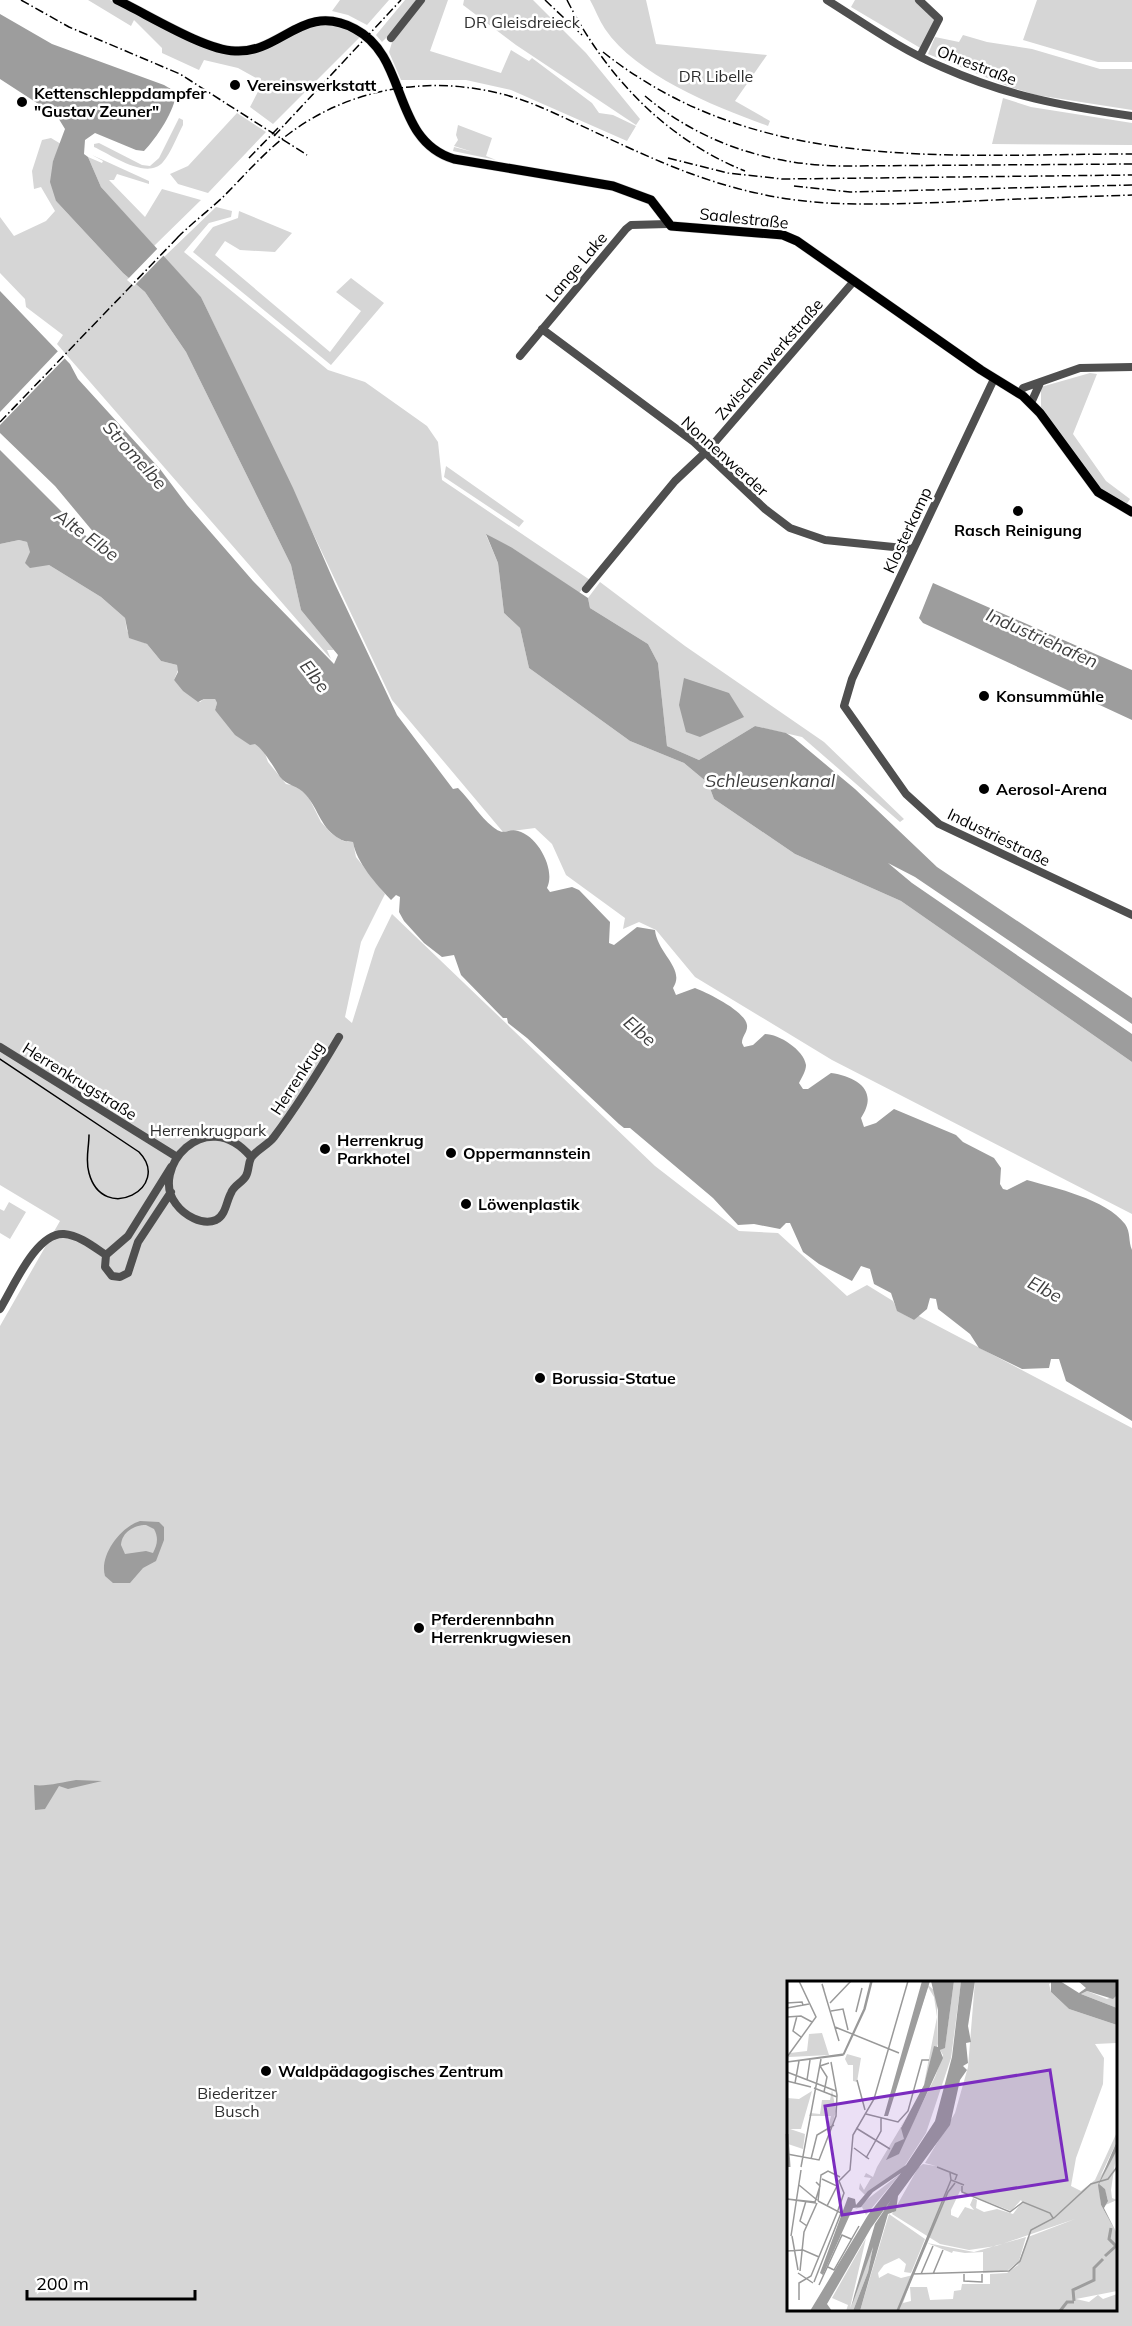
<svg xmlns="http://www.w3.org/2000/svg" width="1132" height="2326" font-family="Mulish,sans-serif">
<rect width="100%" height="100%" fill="#fff"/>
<path fill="#d6d6d6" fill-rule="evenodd" d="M 88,0 L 110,0 L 234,55 L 312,25 L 338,26 L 361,36 L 273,124 L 250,107 L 263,82 L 238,68 L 204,60 L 199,70 L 162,53 L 162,48 L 134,20 L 131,26 Z
M 340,0 L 389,0 L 367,25 L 348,15 L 332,11 Z
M 405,0 L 448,0 L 430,51 L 501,73 L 511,50 L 529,61 L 532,58 L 592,103 L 599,113 L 613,115 L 636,126 L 627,141 L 511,90 L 466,80 L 401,80 L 389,52 L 394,36 L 390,34 L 382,42 L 376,35 Z
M 464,0 L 533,0 L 586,53 L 640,119 L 636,125 L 516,45 L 463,5 Z
M 590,0 L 646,0 L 656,44 L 767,55 L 735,101 L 770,121 L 768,126 C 716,107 637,76 605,29 C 599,20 595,9 590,0 Z
M 855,0 L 915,0 L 936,19 L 922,49 L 851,7 Z
M 1037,0 L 1132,0 L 1132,62 L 1098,62 L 1023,40 Z
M 963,35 L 987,42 L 1032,49 L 1100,69 L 1132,69 L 1132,110 L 1036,95 L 1010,87 L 928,54 L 935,37 L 959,42 Z
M 1003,98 L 1031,107 L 1132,123 L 1132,145 L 992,144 Z
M 237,113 L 266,132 L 208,193 L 178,184 L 170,174 L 188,166 Z
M 179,118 L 183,120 L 183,125 C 177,136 171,153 163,162 C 147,181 110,154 94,147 L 94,144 L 99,143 L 142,165 L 150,166 L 159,158 Z
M 458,125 L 492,138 L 486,156 L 496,160 L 453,151 L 454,147 L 473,152 L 454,146 L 458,140 L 456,135 Z
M 51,138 L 61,144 L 53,161 L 56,201 L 123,273 L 145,292 L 186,352 L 291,565 L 301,610 L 334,650 L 327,650 L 331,659 L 57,344 L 63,335 L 26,307 L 25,299 L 0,273 L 0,217 L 14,236 L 46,221 L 55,211 L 41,187 L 34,189 L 32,171 L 42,140 Z
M 92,155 L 149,181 L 149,184 L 117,174 L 114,180 L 109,180 L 145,217 L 162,189 L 201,200 L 154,246 L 101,187 L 88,157 L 102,163 L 103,161 Z
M 216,207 L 232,211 L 231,217 L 209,223 L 184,252 L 328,370 L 365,382 L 427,426 L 438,442 L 442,480 L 590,580 L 579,593 L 511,547 L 486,535 L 498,563 L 504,613 L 520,628 L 529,668 L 630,741 L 684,763 L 708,783 L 714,799 L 795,854 L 901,901 L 1132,1062 L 1132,1214 L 832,1060 L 695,977 L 656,930 L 639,922 L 623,929 L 625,918 L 566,875 L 552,844 L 535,828 L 503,832 L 392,700 L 201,297 L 164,257 Z
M 239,211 L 292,233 L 275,252 L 240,250 L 225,241 L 215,255 L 330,352 L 361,311 L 336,292 L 351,278 L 384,303 L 331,365 L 193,252 L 213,227 L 238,218 Z
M 1090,373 L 1097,374 L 1073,434 L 1106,481 L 1130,499 L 1126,505 L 1099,489 L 1041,408 L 1041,387 Z
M 446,466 L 524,521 L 519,527 L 444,477 Z
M 19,540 L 27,542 L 37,565 L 49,565 L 101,597 L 125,618 L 127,631 L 133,638 L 147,644 L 161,661 L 177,665 L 178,670 L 174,680 L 200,702 L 204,699 L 215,699 L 217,703 L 215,710 L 263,748 L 268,762 L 281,778 L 286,784 L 297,786 L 308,796 L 321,822 L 331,833 L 343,841 L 353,842 L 356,857 L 385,894 L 361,942 L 345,1017 L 352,1023 L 375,949 L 392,914 L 655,1166 L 739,1231 L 778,1233 L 847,1296 L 867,1285 L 893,1301 L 898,1311 L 914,1320 L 917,1315 L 1132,1428 L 1132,2326 L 0,2326 L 0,1326 L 60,1221 L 0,1185 L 0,544 ZM 788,1982 L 1116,1982 L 1116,2310 L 788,2310 Z
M 600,582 L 685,646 L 824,742 L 904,819 L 900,822 L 802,737 L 755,726 L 699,760 L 667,746 L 658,663 L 648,644 L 590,608 L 588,598 Z
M 9,1202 L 26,1212 L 10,1239 L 0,1233 L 0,1209 L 4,1211 Z"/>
<path fill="#9d9d9d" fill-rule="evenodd" d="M 0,14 L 52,44 L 164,85 L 176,92 C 176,109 156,139 144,151 L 136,150 L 95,133 L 85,140 L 84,154 L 88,157 L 101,187 L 201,297 L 293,488 L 335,584 L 397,715 L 453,789 L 458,788 C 472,802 479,816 493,827 C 505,837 507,828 518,831 C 538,836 556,870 547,888 L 550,892 L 572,887 L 579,890 L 610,922 L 609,943 L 614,945 L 637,927 L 655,930 C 657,953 686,969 673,988 L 676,995 L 695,988 C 708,993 745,1011 747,1025 C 748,1032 742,1036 742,1043 L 744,1047 L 753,1045 L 765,1034 C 779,1034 804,1050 806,1065 C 806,1071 802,1077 799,1083 L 803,1089 L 808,1089 L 831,1073 C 858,1077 879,1091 861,1118 L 864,1127 L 876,1123 L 894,1109 L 956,1135 L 963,1142 L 994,1158 L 1001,1168 L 1000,1184 L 1003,1189 L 1007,1190 L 1027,1180 C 1055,1188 1106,1199 1125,1224 C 1131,1233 1128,1241 1132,1250 L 1132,1421 L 1066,1381 L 1059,1359 L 1051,1359 L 1049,1368 L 1022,1369 L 979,1348 L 970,1334 L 938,1309 L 936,1299 L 930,1298 L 927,1309 L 914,1320 L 897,1311 L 891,1293 L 874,1284 L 870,1269 L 861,1266 L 852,1281 L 819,1264 L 803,1252 L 790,1223 L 786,1223 L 780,1229 L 754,1224 L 738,1225 L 713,1198 L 630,1128 L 624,1128 L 619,1124 L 527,1038 L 508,1023 L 507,1018 L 503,1018 L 461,975 L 454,955 L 442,957 L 424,943 L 404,921 L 399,912 L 400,897 L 396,895 L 391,900 C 377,885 356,862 353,842 C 348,841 344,842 340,839 C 321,829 319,810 306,795 C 298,785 287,786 280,777 C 274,767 263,749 255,744 L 250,745 L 235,735 L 215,710 L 217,703 L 215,699 L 204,699 L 198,702 L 183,691 L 174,680 L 178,672 L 177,665 L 161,661 L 147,644 L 129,638 L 125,618 L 101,597 L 49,565 L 30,568 L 25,563 L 30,552 L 27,542 L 19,540 L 0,544 L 0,450 L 98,548 L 103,550 L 105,546 L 55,486 L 0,433 L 0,291 L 70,364 L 78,379 L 160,469 L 187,505 L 253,581 L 334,664 L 338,655 L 301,610 L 291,565 L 186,352 L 145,292 L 123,273 L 56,201 L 50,182 L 53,161 L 65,129 L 57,116 L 0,79 Z
M 486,534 L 511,547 L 588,598 L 590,608 L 648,644 L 658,663 L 667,746 L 699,760 L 755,726 L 786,733 L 794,738 L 855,789 L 937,867 L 1132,998 L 1132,1024 L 915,877 L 888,863 L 912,883 L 1132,1034 L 1132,1062 L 901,901 L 795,854 L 714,799 L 708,783 L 684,763 L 630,741 L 529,668 L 520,628 L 504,613 L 498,563 Z
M 933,583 L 1132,670 L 1132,720 L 923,623 L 919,618 Z
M 684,678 L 729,693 L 744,717 L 700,737 L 686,732 L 679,705 Z
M 140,1521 L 159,1522 L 164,1527 L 164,1540 L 156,1561 L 143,1568 L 130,1583 L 113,1583 L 105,1576 C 99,1556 120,1527 140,1521 ZM 146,1525 L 154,1529 C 159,1538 157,1545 153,1553 L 146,1551 L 125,1554 L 121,1545 C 122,1532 134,1525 146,1525 Z
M 76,1780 L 102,1781 L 68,1789 L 59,1786 L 45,1809 L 35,1810 L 34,1785 C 44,1787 64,1782 76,1780 Z"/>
<path fill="#fff" d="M 159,247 L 165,254 L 134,286 L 127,280 Z
M 59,350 L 66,357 L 0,425 L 0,412 Z"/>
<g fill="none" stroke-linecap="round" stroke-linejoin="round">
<g stroke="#dbdbdb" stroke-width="10">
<path id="major" d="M 117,0 C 147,14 204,50 235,51 C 281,54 303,1 355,29 C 409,57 391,140 454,159 L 613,186 L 651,200 L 671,226 L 783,235 L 797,241 L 981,370 L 1023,396 L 1040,413 L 1098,492 L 1132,512"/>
</g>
<path stroke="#4f4f4f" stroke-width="8" d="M 827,0 C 864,23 901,50 942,67 C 1007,96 1062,106 1132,116
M 919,0 L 939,19 L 920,56
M 391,38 L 421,0
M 542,329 L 694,442 L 765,509 L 790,528 L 825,540 L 913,549
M 520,356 L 626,229 L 631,225 L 668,224
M 994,379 L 852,679 L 844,706 L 906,794 L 939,824 L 1132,915
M 1020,393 L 1023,388 L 1080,368 L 1132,367
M 1031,403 L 1040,383
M 586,589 L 675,481 L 709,449 L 854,281
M 0,1047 L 177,1157
M 251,1157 C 205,1103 149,1170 176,1204 C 184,1215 202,1226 216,1220 C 226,1215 226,1202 231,1193 C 234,1185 242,1183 246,1176 C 249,1171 248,1164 251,1158 C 255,1151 268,1145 274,1137 C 298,1105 319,1071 339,1037
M 171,1167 L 128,1236 L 106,1255 L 105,1267 L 112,1276 L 120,1277 L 128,1273 L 138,1242 L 171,1192
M 0,1309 C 13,1288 36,1232 64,1234 C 79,1235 94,1247 106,1255"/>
<use href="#major" stroke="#000" stroke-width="9"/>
<path stroke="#000" stroke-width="1.5" d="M 0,1059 L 139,1152 C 173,1187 103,1225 89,1173 C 85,1160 89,1148 89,1135"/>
<path stroke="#000" stroke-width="1.5" stroke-dasharray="9 3 1.5 3" stroke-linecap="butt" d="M 21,0 L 69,27 L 180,74 L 307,155
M 545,0 L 582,35
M 567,0 C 605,75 665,139 745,171
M 603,52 C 758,175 948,154 1132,154
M 645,96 C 701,143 769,165 842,166 L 1132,164
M 274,136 L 401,0
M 249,158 L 278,128
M 668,158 L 728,173 L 782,179 L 1132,175
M 794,186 L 850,192 L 1132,185
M 177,238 C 191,224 208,211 223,197 C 245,175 265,151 290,133 C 364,78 462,72 545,109 C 617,141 683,178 761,194 C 823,208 888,204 951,202 C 1011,199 1072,197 1132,195
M 0,422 L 181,234"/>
</g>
<g fill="#000" stroke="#fff" stroke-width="2">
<circle cx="235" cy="85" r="6"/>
<circle cx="22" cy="102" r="6"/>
<circle cx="1018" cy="511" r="6"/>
<circle cx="984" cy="696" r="6"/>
<circle cx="984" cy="789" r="6"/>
<circle cx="325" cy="1149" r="6"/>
<circle cx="451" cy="1153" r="6"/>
<circle cx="466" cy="1204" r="6"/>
<circle cx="540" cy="1378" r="6"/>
<circle cx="419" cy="1628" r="6"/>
<circle cx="266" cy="2071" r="6"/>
</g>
<g text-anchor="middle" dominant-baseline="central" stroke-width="5" stroke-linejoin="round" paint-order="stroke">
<g font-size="16" fill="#2d2d2d" stroke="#fff">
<text x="522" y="22">DR Gleisdreieck</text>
<text x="716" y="76">DR Libelle</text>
<text x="208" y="1130">Herrenkrugpark</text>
<text x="237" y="2093">Biederitzer<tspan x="237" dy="18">Busch</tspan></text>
</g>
<g font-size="16" fill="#000" stroke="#fff">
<text transform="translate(977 65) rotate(21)">Ohrestraße</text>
<text transform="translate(744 218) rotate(6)">Saalestraße</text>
<text transform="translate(576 267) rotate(-50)">Lange Lake</text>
<text transform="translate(769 359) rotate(-49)">Zwischenwerkstraße</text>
<text transform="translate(725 456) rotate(42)">Nonnenwerder</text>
<text transform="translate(907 530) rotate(-65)">Klosterkamp</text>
<text transform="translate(999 837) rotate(26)">Industriestraße</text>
<text transform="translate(297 1078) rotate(-57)">Herrenkrug</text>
<text transform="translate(80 1081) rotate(32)">Herrenkrugstraße</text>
</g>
<g font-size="16" font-weight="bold" fill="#000" stroke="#fff" text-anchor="start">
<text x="247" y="85">Vereinswerkstatt</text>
<text x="34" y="93">Kettenschleppdampfer<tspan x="34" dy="18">"Gustav Zeuner"</tspan></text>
<text x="1018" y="530" text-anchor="middle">Rasch Reinigung</text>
<text x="996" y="696">Konsummühle</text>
<text x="996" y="789">Aerosol-Arena</text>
<text x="337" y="1140">Herrenkrug<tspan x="337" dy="18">Parkhotel</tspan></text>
<text x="463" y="1153">Oppermannstein</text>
<text x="478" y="1204">Löwenplastik</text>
<text x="552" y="1378">Borussia-Statue</text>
<text x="431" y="1619">Pferderennbahn<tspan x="431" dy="18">Herrenkrugwiesen</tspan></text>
<text x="278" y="2071">Waldpädagogisches Zentrum</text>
</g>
<g font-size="18" font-style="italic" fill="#3e3e3e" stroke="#fff">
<text transform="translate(135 455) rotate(48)">Stromelbe</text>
<text transform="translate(87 535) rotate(36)">Alte Elbe</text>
<text transform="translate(1042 638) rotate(24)">Industriehafen</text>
<text transform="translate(315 676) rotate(52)">Elbe</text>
<text x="770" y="780">Schleusenkanal</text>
<text transform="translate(640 1031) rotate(41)">Elbe</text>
<text transform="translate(1045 1289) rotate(28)">Elbe</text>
</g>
</g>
<g transform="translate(787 1981)">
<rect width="330" height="330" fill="#fff"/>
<path d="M 167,0 L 174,1 L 164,77 L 139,152 L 117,186 L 78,214 L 72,208 L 73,202 L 77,209 L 84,197 L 77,196 L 79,192 L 86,196 L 90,186 L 121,134 L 114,145 L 119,156 L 148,96 L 156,74 L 153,69 L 158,66 ZM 188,0 L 268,0 L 262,3 L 264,11 L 282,28 L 330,44 L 329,62 L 308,63 L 317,77 L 316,103 L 289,177 L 284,205 L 294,210 L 308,199 L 330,151 L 330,160 L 313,196 L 330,169 L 324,209 L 325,217 L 330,219 L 316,225 L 321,219 L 317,207 L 312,206 L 314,224 L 330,253 L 330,310 L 289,318 L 302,321 L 311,314 L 316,318 L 330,313 L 330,330 L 73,330 L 102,233 L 138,258 L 124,292 L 117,291 L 119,283 L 112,277 L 97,284 L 91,292 L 92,297 L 101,292 L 114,297 L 126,294 L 116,322 L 124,320 L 123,306 L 140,306 L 143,319 L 166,318 L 167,310 L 174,309 L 175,303 L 203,303 L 203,293 L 220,292 L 231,284 L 241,256 L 288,238 L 209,265 L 182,269 L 153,263 L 105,233 L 131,187 L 136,183 L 149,185 L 138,182 L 168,132 L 181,86 ZM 173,210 L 224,230 L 234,219 L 235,221 L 226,233 L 210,228 L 197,231 L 189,227 L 190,219 L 186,217 L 183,224 L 187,229 L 178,226 L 171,237 L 164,234 L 164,229 ZM 141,4 L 148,10 L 150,21 L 151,63 L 137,103 L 150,36 L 147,16 L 141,6 L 118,77 L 138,6 ZM 300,10 L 320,18 L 330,14 L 330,27 L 294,13 ZM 35,52 L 42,74 L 2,76 L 0,80 L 3,72 L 20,70 L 22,53 ZM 60,73 L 74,77 L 70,101 L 66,100 L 66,84 L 61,84 L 58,78 ZM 45,109 L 49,130 L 43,152 L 40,150 L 44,135 L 22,135 L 23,132 L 33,133 L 35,119 L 43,119 ZM 25,110 L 14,148 L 3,148 L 18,153 L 16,168 L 1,163 L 1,173 L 0,117 L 12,118 ZM 114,192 L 79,234 L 75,226 L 68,228 ZM 239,256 L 232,280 L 220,290 L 196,292 L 196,271 L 178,272 L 166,270 L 165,272 L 140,262 L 187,271 ZM 79,257 L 63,327 L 86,265 L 81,291 L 66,330 L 59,330 L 61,324 L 45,317 Z" fill="#d6d6d6" fill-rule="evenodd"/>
<path d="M 135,0 L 143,0 L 101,135 L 97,135 ZM 144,0 L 167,0 L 158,67 L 153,69 L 156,77 L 112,173 L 99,179 L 108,162 L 117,158 L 114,147 L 137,104 L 147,65 L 151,66 L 151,29 ZM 174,0 L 188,0 L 181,45 L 184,61 L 179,62 L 181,82 L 176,85 L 180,89 L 173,99 L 163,144 L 111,215 L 109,230 L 101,233 L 73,330 L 66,330 L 81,291 L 86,266 L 65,324 L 67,315 L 88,243 L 104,219 L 84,247 L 40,323 L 45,330 L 23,330 L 81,234 L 114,192 L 86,211 L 74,226 L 66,227 L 36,294 L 33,292 L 61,216 L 68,218 L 69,224 L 81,210 L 119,184 L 148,140 L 165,76 ZM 264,0 L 273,0 L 292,12 L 299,7 L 291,0 L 330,0 L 330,14 L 326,18 L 300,10 L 294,13 L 330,27 L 330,44 L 282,28 L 264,11 ZM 330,160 L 330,169 L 312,203 L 318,208 L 321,220 L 317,227 L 330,253 L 314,224 L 311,204 Z" fill="#9d9d9d"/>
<path fill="none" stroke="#9d9d9d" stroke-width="3" d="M 0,153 L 2,186M 318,275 L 329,265 L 322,258 L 324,247M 287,320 L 286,309 L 307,299 L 307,287 L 316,278M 273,330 L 280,321 L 287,321"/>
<path fill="none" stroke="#999" stroke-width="1.5" d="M 37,9 L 35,3 L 52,60M 0,22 L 15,21 L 16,24M 43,22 L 64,0M 0,27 L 22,23M 44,30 L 56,28 L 61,49M 69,31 L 75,7M 10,35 L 6,50 L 14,56M 0,36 L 14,35 L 25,41M 48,46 L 112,72M 0,76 L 29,36 L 12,0M 0,81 L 56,74 L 77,28 L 84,0M 0,81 L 57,73 L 78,28 L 85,0M 0,91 L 49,110M 20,99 L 23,79M 70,99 L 78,129M 0,100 L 24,106M 8,102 L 12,80M 27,107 L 50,116M 37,111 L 40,96 L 33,85 L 42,82M 79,133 L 111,141 L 121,130 L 135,79 L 142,79M 69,147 L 103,168M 67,167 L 82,178M 0,173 L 32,179 L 49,135 L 50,114 L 44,81M 79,177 L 94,150 L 94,137M 24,178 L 30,154 L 47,144M 14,186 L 34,78M 150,186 L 170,194 L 168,199M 163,192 L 164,199 L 177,204M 35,198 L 50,205 L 40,225M 12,204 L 30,219M 175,205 L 175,211 L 223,231 L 236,221 L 263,232 L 266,237M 0,218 L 29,222M 0,218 L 28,221 L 33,205 L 29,201M 19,220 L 13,240 L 20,245M 31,220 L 34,194 L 41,190 L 53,196M 4,255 L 14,189M 5,255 L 11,289M 0,270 L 16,269 L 32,276M 41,286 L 47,289 L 72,245M 13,290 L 17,251 L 30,222M 11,292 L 26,302M 125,293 L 222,290 L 233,280 L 244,249 L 267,237 L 304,203 L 321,198 L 330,186M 134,293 L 146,265M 146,293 L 156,269M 177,293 L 177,300 L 195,301 L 195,293M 27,301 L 54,232 L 31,220M 32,304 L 55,254 L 64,258M 12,319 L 12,302 L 24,295 L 50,232 L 57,212 L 52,200 L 63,189 L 66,154 L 87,118 L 121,0M 110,330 L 164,199M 111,330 L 161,211 L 168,202"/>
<path fill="#7b2cbf" fill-opacity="0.15" stroke="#7b2cbf" stroke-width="3" d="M 263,89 L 280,199 L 55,234 L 38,125 Z"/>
<rect width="330" height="330" fill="none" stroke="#000" stroke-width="3"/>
</g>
<path d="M27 2290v9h168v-9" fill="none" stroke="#000000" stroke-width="3"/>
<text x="36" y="2290" font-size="18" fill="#000000" stroke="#ffffff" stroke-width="4.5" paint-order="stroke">200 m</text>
</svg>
